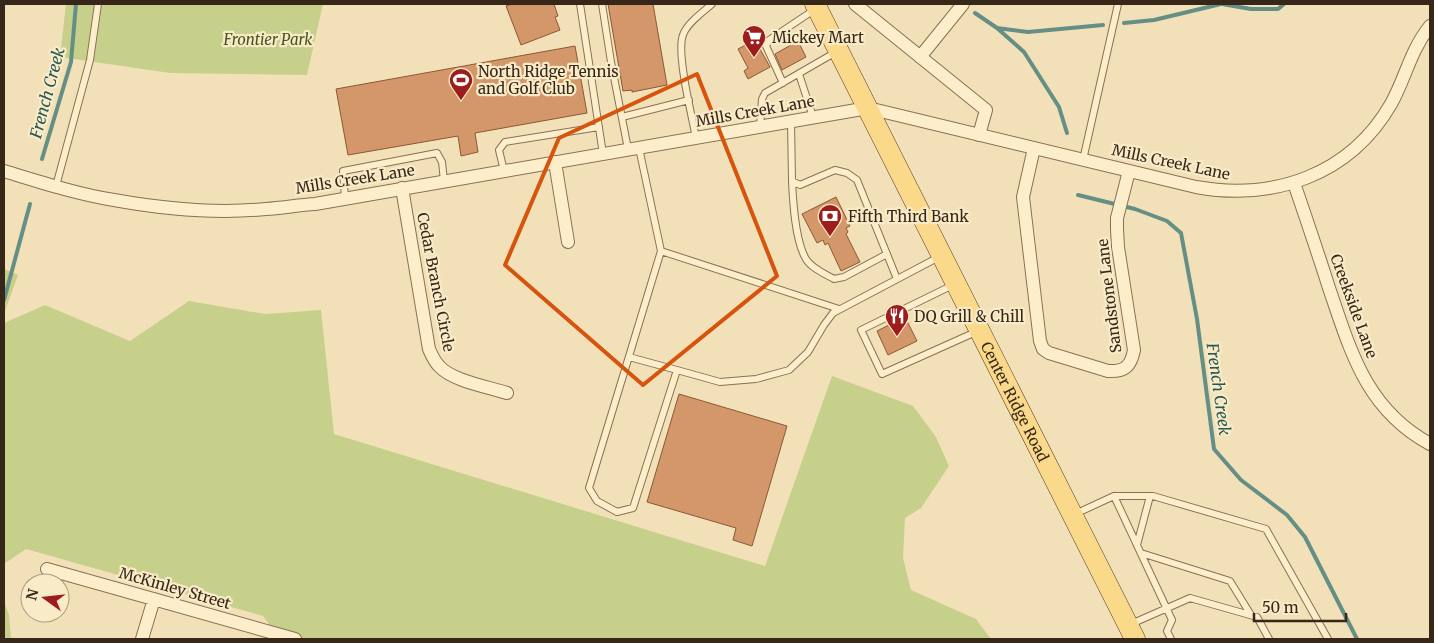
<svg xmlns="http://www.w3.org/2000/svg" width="1434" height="643" font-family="Merriweather,serif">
<rect width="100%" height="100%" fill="#f2e1b8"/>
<path fill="#c7d08b" d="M 66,4 L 323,4 L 307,75 L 170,73 L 60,57 Z
M 4,269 L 18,275 L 4,314 Z
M 189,301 L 265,314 L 321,310 L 334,434 L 765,566 L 832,376 L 913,406 L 936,437 L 949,466 L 921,508 L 905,518 L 903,558 L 911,590 L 976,619 L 991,639 L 280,639 L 263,616 L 26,549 L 4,564 L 4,323 L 45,305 L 130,341 Z
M 4,601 L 9,615 L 11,639 L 4,639 Z"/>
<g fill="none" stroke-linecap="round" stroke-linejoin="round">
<path stroke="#658f85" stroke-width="4" d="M 1222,4 L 1251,9 L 1278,9 L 1284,4
M 975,13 L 997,28 L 1024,52 L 1059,107 L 1067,133
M 1124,23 L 1154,20 L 1221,4
M 997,28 L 1028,32 L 1103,25
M 42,159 L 71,62 L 76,4
M 1078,195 L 1135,209 L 1167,221 L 1181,233 L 1197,319 L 1214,449 L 1241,480 L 1287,515 L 1305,537 L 1357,639
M 4,300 L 30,204"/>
</g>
<path fill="#d4976a" stroke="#8a5835" d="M 513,4 L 554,4 L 558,16 L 555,17 L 560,30 L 521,45 L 506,6 Z
M 608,4 L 653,4 L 667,85 L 632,92 L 632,90 L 623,91 Z
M 755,40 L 770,67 L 748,79 L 744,71 L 748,68 L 738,49 Z
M 798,41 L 806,57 L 782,70 L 775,54 Z
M 575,46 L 587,113 L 475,133 L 478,152 L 461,156 L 458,136 L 348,155 L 336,89 Z
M 836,197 L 850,226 L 846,228 L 848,232 L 846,234 L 860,262 L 841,271 L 828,243 L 825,245 L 823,240 L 817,243 L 802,214 Z
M 905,317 L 917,341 L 888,355 L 877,331 Z
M 679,394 L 787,426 L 752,546 L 733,540 L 736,528 L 647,502 Z"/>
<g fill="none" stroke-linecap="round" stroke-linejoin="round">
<g stroke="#897052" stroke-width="8">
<path id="service" d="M 580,4 L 603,154
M 602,4 L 611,62 L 628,149
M 799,74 L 813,117
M 783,83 L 766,46 L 769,40 L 814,10
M 622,117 L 689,100
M 791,121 L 792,181 L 800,185 L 835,170 L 847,173 L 857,180 L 897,279
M 760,127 L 762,99 L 765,93 L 836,52
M 696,138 C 692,116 676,53 683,35 C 687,23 703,12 712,4
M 639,148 L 661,251 L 589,488 L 597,501 L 617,512 L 633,508 L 677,370 L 720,382 L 756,379 L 789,370 L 808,352 L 824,325 L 833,313 L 939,257
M 1083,160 L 1118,4
M 504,171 L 499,150 L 505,142 L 599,127
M 792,181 C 793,202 795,241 806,259 C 811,268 825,274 834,279 L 844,277 L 887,254
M 56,186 L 90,60 L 98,4
M 345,198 L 343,171 L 437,153 L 442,162 L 444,181
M 661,251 L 839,309
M 953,285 L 861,330 L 882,374 L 978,331
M 629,357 L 677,370
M 1114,496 L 1153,496 L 1266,529 L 1328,639
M 1075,514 L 1114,496 L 1172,620 L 1167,631 L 1171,639
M 1137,545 L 1150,496
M 1141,553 L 1230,581 L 1251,615
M 1131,624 L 1190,598 L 1257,617 L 1269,639"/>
</g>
<g stroke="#897052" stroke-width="14">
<path id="minor" d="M 855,4 L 986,110 L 979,135
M 920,57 L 963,4
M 1034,148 L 1023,197 L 1040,341 L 1043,349 L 1049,353 L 1108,371 C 1125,372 1131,366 1134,350 L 1118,247 L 1117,229 L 1117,218 L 1129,171
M 555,162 L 568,242
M 4,171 C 40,182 77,194 114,200 C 164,209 215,214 266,209 C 282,208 299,205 315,204 L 868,108 L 1196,187 C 1274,201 1350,175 1391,104 C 1406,77 1410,51 1430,26
M 1294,183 C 1306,218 1318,253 1329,288 C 1351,352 1366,409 1430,444
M 402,188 L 429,349 C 432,356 434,361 439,366 C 452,381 489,387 507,393
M 47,569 L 295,639
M 142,639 L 154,599"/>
</g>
<g stroke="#553d27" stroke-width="21">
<g id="primary">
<path id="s1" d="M 815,4 L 1135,639"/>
</g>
</g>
<use href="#service" stroke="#fceecb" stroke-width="6"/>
<use href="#minor" stroke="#fceecb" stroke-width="12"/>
<use href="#primary" stroke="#fbd98a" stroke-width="20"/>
</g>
<path fill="none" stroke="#d6540d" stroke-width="4" stroke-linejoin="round" d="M 697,74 L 777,276 L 643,385 L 505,265 L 559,138 Z"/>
<defs>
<g id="supermarket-pin" transform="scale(1.25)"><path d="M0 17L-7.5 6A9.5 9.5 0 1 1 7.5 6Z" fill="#9d1d1c" stroke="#f9ebc8"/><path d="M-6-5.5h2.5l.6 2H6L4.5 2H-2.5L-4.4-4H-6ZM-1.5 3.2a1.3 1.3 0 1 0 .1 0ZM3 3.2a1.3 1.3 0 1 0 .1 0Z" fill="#fff"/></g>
<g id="stadium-pin" transform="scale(1.25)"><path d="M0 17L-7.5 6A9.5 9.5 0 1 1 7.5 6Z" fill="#9d1d1c" stroke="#f9ebc8"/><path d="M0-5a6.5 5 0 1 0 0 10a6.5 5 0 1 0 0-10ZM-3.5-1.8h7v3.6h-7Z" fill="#fff"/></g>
<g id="bank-pin" transform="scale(1.25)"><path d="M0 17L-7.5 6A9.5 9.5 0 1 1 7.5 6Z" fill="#9d1d1c" stroke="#f9ebc8"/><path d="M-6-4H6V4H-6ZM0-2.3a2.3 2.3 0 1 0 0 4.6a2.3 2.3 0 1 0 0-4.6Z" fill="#fff"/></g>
<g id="restaurant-pin" transform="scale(1.25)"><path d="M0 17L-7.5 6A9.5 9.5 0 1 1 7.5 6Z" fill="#9d1d1c" stroke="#f9ebc8"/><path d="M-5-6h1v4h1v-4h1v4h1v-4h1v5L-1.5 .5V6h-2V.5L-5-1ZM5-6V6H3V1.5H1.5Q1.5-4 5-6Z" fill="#fff"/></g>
</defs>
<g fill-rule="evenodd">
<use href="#supermarket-pin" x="754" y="37"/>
<use href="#stadium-pin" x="461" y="80"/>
<use href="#bank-pin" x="830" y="216"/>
<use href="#restaurant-pin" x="897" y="316"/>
</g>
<g text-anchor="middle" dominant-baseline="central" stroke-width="4.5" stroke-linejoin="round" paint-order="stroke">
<g font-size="15" fill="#362719" stroke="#f9ebc8" text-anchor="start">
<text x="772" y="37">Mickey Mart</text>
<text x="478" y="71">North Ridge Tennis<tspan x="478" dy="17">and Golf Club</tspan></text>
<text x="848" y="216">Fifth Third Bank</text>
<text x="914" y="316">DQ Grill &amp; Chill</text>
</g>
<g font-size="15" font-style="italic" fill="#46541d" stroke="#f9ebc8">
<text x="268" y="39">Frontier Park</text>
</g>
<g font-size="15" fill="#362719" stroke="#f9ebc8">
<text transform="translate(755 111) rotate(-10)">Mills Creek Lane</text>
<text transform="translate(1171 162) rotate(12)">Mills Creek Lane</text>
<text transform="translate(355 179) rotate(-9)">Mills Creek Lane</text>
<text transform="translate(436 282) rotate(79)">Cedar Branch Circle</text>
<text transform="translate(1109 296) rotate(-97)">Sandstone Lane</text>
<text transform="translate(1354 306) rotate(70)">Creekside Lane</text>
<text stroke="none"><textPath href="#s1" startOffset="445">Center Ridge Road</textPath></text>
<text transform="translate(175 588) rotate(16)">McKinley Street</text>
</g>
<g font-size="16" font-style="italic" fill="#265755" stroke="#f9ebc8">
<text transform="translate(47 93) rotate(-75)">French Creek</text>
<text transform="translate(1219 389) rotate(82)">French Creek</text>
</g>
</g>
<rect width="1434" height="643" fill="none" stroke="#362719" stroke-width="10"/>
<g transform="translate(45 598) rotate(285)"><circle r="24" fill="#f9ebc8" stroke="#ab9d82"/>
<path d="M0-4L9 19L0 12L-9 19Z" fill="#9d1d1c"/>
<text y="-8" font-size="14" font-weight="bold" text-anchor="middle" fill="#362719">N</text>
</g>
<path d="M1254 613v8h92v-8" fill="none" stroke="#362719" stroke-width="2.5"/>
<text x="1262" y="613" font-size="15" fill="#362719" stroke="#f9ebc8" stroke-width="4" paint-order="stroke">50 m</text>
</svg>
